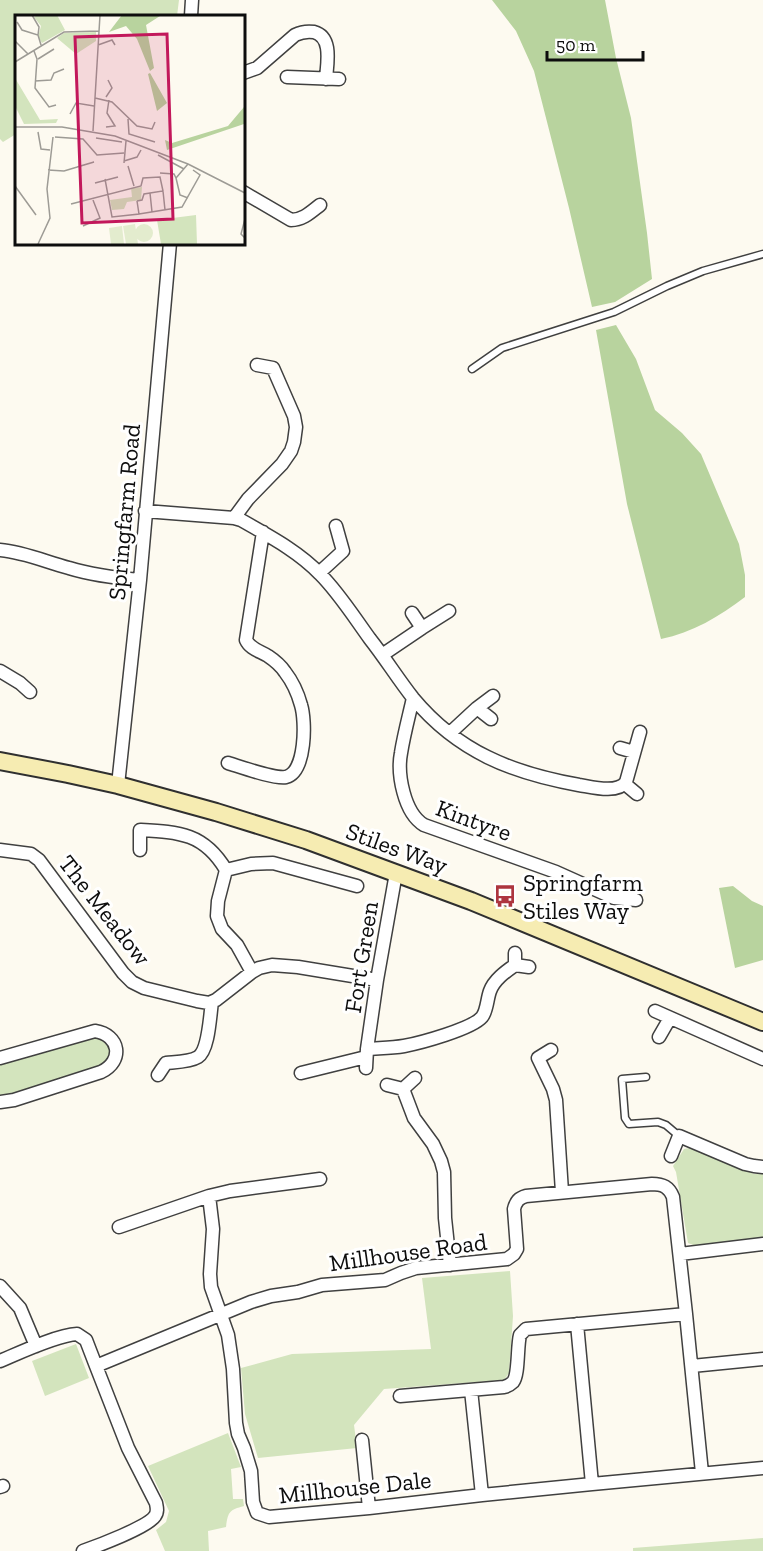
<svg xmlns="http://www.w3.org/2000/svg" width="763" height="1551" font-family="'Zilla Slab',serif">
<rect width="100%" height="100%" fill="#fdfaf0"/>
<path fill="#d3e4bd" d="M 0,0 L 179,0 L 177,16 L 16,16 L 16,134 L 3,142 L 0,139 Z
M 93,1037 C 108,1038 110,1045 111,1059 L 99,1069 L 10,1095 L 0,1095 L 0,1063 Z
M 694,1147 L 754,1174 L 763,1174 L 763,1239 L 696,1246 L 688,1243 L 676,1172 L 673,1166 L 684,1149 Z
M 510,1271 L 513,1316 L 509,1373 L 504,1380 L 384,1389 L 354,1425 L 357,1448 L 258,1458 L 245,1414 L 241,1368 L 292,1354 L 431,1349 L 422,1278 Z
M 76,1344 L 89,1378 L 45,1396 L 32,1361 Z
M 228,1433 L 241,1467 L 231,1469 L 233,1499 L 243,1499 L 244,1506 C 229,1510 228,1512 226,1527 L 208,1531 L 209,1551 L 165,1551 L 156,1530 L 166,1522 L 169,1511 L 148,1466 Z
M 763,1538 L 763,1551 L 633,1551 L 633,1548 Z"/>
<path fill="#b8d39e" d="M 492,0 L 605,0 L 616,58 L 631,118 L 647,233 L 652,279 L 615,302 L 592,307 L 569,208 L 534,71 L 516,31 Z
M 616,325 L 636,359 L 655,410 L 682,433 L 701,454 L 739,544 L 745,575 L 745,597 C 720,616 692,633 661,639 L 627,504 L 596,330 Z
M 733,886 L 752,901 L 763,906 L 763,960 L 735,968 L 719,888 Z"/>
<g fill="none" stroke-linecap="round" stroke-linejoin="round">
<g stroke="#404040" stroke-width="9">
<path id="lane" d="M 472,369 L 502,348 L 614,312 L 667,286 L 703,271 L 763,254
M 646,1077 L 622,1079 L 625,1118 L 629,1124 L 658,1122 L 666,1125 L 679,1136"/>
</g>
<g stroke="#404040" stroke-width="15">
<path id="street" d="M 191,16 L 192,0
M 243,73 L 257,68 L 295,35 C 301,32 307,31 314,32 C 333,37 327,64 326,79
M 287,77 L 339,79
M 243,192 L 291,220 C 303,220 311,212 320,205
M 145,511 L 234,518 L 241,520 C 269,536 298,551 320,574 C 339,593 354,617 370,639 C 385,658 398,679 413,698 C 458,752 512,773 579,785 C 592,787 617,794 626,782 L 640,732
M 234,518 L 248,499 L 282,464 L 291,451 L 294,442 L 296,427 L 294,416 L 273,368 L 257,365
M 0,550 C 24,552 46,562 69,568 C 92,575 116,578 140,580
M 319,573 L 343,551 L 336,526
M 412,613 L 422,628
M 382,655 L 422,628 L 449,611
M 0,671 L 20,683 L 30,692
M 413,698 C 409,716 404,734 401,753 C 397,774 404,813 424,825 L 556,872 L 614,898 L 636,900
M 477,708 L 491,719
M 450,733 L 477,708 L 493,696
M 620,748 L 634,752
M 228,763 C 241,767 274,779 286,777 C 306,772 306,721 301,705 C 298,694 292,681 285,672 C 281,666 274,660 268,656 C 260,651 250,649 246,640 L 263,532
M 625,784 L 637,794
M 118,785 L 140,580 L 170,243
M 0,850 L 31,854 L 39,860 L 123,973 L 132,982 L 144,988 L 197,1001 L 209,1003 L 216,1000 L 252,972 L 259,968 L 272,965 L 298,967 L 377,980
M 140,850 L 140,830 C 179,832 204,833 226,870 L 218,901 L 217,916 L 222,929 L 237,945 L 252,972
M 226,870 L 251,864 L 273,863 L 357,886
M 515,953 L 515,965 L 529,967
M 655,1011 L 763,1059
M 659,1037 L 670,1018
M 367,1049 C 380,1048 392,1048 404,1046 C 420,1043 472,1029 482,1017 C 487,1011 487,999 490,991 C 494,980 505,972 515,965
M 551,1050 L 538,1058 L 553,1089 L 556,1100 L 562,1192
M 0,1058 L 95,1031 C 120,1035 124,1061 101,1072 L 14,1100 L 0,1102
M 366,1068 L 367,1049 L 377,980 L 396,873
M 301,1073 L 366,1057
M 158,1075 L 166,1063 C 176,1062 190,1062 198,1057 C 209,1050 210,1014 212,1002
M 387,1085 L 403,1089 L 415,1078
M 403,1089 L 414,1118 L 433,1144 L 441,1161 L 444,1172 L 445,1218 L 450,1265
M 671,1156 L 679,1136 L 745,1164 L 754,1166 L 763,1167
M 209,1196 L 213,1229 L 210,1274 L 211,1287 L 228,1335 L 233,1369 L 236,1423 L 238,1434 L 244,1448 L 251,1471 L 253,1502 L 257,1513 L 269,1517 L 369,1508 L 482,1495 L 471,1390
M 119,1227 L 209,1196 L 230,1191 L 320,1179
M 680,1254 L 763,1244
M 0,1286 L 20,1308 L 36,1346
M 686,1314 L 702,1473
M 577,1324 L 592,1484
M 0,1361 C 19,1353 57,1335 77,1334 L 86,1340 L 96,1366 L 251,1302 L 271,1296 L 298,1292 L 322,1285 L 385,1280 L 401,1273 L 416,1268 L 507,1259 L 514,1254 L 517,1249 L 514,1209 C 516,1201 519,1198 526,1196 L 652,1184 C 663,1184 669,1187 673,1197 L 686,1314 L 526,1329 L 520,1335 C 517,1346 519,1375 513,1382 C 510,1385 508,1386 504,1387 L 400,1396
M 692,1366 L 763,1359
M 362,1440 L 369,1508
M 0,1487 L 3,1486
M 482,1495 L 592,1484 L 763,1468
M 83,1551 C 97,1546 148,1527 155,1516 C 158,1512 157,1508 156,1503 L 128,1448 L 96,1366"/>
</g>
<g stroke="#2f2f2f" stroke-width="20">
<path id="secondary" d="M 0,761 L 68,774 L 118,785 L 216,812 L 306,840 L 471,901 L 763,1022"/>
</g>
<use href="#lane" stroke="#fff" stroke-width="6"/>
<use href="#street" stroke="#fff" stroke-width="12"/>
<use href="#secondary" stroke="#f6ecb2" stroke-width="16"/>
</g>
<defs>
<g id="bus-bare" transform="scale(1.8)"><path d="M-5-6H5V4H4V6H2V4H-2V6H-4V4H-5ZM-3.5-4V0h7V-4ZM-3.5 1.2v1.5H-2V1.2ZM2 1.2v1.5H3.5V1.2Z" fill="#ad353f" stroke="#fff" stroke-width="2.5" paint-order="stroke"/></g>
</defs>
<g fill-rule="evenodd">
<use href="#bus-bare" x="505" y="896"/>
</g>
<g text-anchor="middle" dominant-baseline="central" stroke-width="6" stroke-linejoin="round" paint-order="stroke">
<g font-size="24" fill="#0d0d0d" stroke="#fff">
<text transform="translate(124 512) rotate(-85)">Springfarm Road</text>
<text transform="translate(474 820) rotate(20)">Kintyre</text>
<text transform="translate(397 848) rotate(20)">Stiles Way</text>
<text transform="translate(105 910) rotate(52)">The Meadow</text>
<text transform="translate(361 957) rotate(-81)">Fort Green</text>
<text transform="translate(408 1252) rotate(-8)">Millhouse Road</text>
<text transform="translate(355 1487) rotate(-6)">Millhouse Dale</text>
</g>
<g font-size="24" fill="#0d0d0d" stroke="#fff" text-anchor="start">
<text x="523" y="882">Springfarm<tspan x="523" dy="28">Stiles Way</tspan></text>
</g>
</g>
<g transform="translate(15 15)">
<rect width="230" height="230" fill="#fdfaf0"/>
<path d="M 23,0 L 42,0 L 50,15 L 27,28 L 23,22 L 26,11 L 19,2 ZM 49,18 L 81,17 L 81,26 L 61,39 L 42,23 ZM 0,63 L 25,105 L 43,104 L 41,108 L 9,109 L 0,91 ZM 127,172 L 126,185 L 112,187 L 109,194 L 97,195 L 95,185 L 117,182 L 116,173 ZM 181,200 L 182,229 L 146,229 L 142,205 Z" fill="#d3e4bd"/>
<path d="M 107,0 L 145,1 L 131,10 L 139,53 L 135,56 L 122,24 L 111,11 L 94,17 ZM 135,58 L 152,88 L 142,96 L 133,59 ZM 229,92 L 229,109 L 152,135 L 150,125 L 157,128 L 213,111 Z" fill="#b8d39e"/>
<path d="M120 218a9 9 0 1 1 18 0a9 9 0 1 1-18 0ZM 120,209 L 123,229 L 111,229 L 108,211 ZM 107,211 L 109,229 L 96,229 L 94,213 Z" fill="#e3ecce"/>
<path fill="none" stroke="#9d9b95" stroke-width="1.5" d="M 17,0 L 24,12 L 23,20M 2,7 L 7,15 L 23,20 L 26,30M 0,26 L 13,39M 83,30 L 97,25 L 100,30M 19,36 L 22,44 L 20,73 L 34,92 L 41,90M 23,44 L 39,34M 0,47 L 49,17 L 84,16M 20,66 L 36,65 L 39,58 L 49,54M 91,82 L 97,73 L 93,65M 80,83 L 97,87 L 122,111 L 137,114 L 140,107M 55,99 L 61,88 L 79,91M 113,104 L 114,119 L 140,127M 0,112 L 47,112 L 100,121 L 173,149 L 230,178M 91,112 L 100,111 L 92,98 L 94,85M 78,116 L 85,0M 23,117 L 26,134 L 35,135M 40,122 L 68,124 L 82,140 L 109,138M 81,123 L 107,127M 143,140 L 169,154M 109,146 L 122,142 L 126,135M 109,148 L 111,126M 113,151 L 119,171M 33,155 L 49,156 L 79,147 L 62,152M 145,158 L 159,159 L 161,163M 161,163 L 165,180 L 173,183M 161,163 L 173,149M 90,164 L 97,202 L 124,199 L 122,186M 80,168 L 103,162M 0,171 L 21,200M 148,176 L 150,195M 135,178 L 137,197M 56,189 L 126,171 L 128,163 L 145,162 L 148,176 L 129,179 L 127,185 L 122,186M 124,199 L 167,192 L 185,160 L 178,155M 230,204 L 226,219 L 230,223M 68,211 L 85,203 L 78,185M 23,229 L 35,203 L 32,174 L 38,122"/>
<path fill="#c2185b" fill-opacity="0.15" stroke="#c2185b" stroke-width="3" d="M 152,19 L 158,204 L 67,208 L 60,22 Z"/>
<rect width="230" height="230" fill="none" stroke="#0d0d0d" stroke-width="3"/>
</g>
<path d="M547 51v9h96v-9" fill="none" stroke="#0d0d0d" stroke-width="3"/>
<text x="556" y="51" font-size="18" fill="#0d0d0d" stroke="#ffffff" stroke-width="4.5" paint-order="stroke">50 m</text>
</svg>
